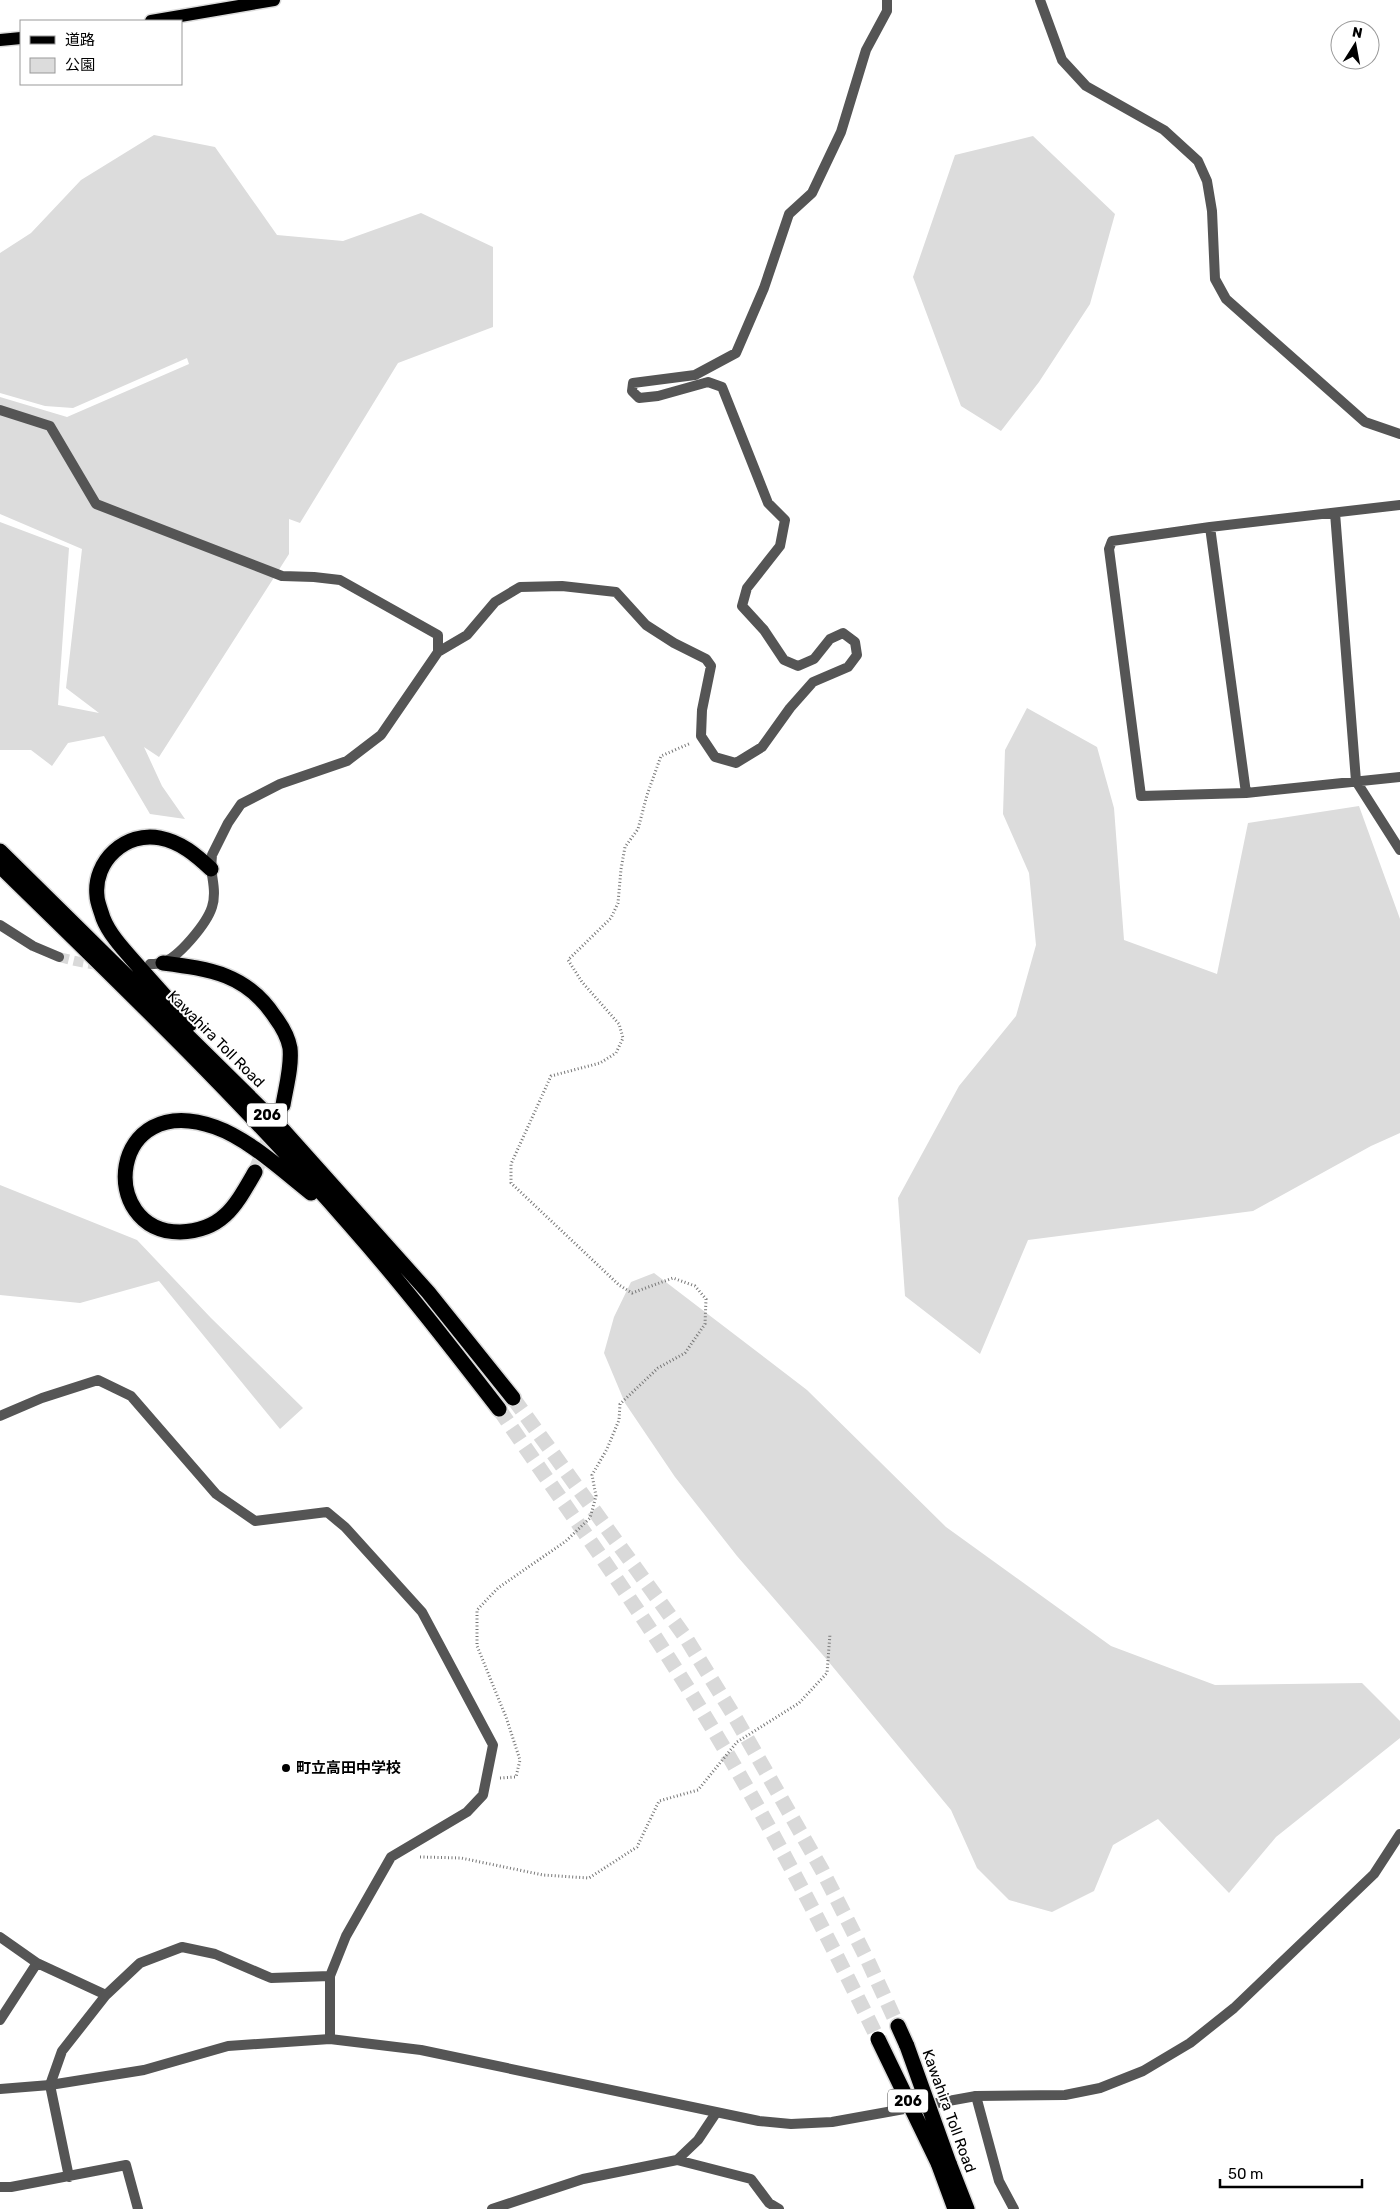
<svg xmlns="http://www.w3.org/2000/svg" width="1400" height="2209" font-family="Rubik,'Noto Sans JP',sans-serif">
<rect width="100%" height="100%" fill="#fff"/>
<path fill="#dcdcdc" d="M 154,135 L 215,147 L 277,235 L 343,241 L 421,213 L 493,247 L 493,327 L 398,363 L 300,523 L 289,519 L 289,554 L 159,757 L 144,747 L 162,786 L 185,819 L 150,814 L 104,736 L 68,743 L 52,766 L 31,750 L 0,750 L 0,522 L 69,548 L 58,705 L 99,713 L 66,688 L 82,549 L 0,514 L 0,397 L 67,417 L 189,364 L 187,358 L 73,408 L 45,406 L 0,393 L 0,253 L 31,233 L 81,180 Z
M 1033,136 L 1115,214 L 1090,304 L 1039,382 L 1001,431 L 961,406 L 913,277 L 955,155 Z
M 1027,708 L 1097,747 L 1114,808 L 1124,940 L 1217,974 L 1248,823 L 1359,806 L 1400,919 L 1400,1133 L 1371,1146 L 1253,1211 L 1028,1240 L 980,1354 L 905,1296 L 898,1198 L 959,1086 L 1016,1016 L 1036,945 L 1029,873 L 1003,814 L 1005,750 Z
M 0,1185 L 137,1240 L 211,1318 L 303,1408 L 280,1429 L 159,1281 L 80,1303 L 0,1295 Z
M 654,1273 L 807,1390 L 946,1527 L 1111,1646 L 1215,1685 L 1362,1683 L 1400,1721 L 1400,1738 L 1276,1837 L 1229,1893 L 1158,1819 L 1113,1845 L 1094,1891 L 1052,1912 L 1009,1900 L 977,1868 L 951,1810 L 828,1661 L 737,1556 L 675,1477 L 625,1403 L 604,1353 L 614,1317 L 631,1282 Z"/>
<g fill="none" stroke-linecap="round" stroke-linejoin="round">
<path stroke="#d9d9d9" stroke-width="10" stroke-dasharray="10 5" stroke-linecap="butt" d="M 59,957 C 90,965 110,968 142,965"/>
<path stroke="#d9d9d9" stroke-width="15" stroke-dasharray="15 8" stroke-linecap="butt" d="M 255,1172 L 283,1105
M 513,1398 L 686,1638 L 736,1719 L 822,1870 L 868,1961 L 898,2026
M 499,1409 C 553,1489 610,1567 663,1649 C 744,1774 813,1906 878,2039"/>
<g stroke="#dbdbdb" stroke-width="15">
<path id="primary" d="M 151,21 L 274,0
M 0,40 L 21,38"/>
</g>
<g stroke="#dbdbdb" stroke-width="18">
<path id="motorway" d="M 0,851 L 283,1130 L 428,1292 L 513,1398
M 0,866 C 120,983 241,1100 351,1226 C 403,1285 451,1347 499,1409
M 163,963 C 210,969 247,974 275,1017 C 281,1025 288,1037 290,1048 C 292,1066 286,1087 283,1105
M 190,1024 C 173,1005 156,986 139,967 C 126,952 110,936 103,918 C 101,911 97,902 97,896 C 93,861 126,831 160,838 C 181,842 196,855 211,869
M 255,1172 C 236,1205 223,1231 180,1232 C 97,1232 108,1089 215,1127 C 249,1139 283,1171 311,1193
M 898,2026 L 907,2046
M 938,2163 L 955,2209
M 949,2163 L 967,2209"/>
</g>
<path stroke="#777" stroke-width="3" stroke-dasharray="1 2.5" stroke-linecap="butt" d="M 500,1778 L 516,1777 L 520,1760 L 506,1717 L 477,1646 L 477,1610 L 498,1588 L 566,1541 L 590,1518 L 596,1496 L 592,1475 L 607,1449 L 619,1420 L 620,1404 L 658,1368 L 685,1353 L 705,1324 L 706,1299 L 695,1286 L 673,1278 L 632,1293 L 619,1285 L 511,1183 L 511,1164 L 551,1076 L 600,1063 L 616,1053 L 623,1038 L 619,1024 L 582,982 L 568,960 L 611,918 L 618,903 L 621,869 L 625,847 L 638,829 L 647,795 L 661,756 L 691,743
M 420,1857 L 461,1858 L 543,1875 L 589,1878 L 637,1847 L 659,1801 L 698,1790 L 737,1742 L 799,1703 L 827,1673 L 830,1634"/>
<path stroke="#555" stroke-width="10" d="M 0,410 L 50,426 L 96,504 L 282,576 L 314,577 L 340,580 L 438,635 L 438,652 L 381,735 L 347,761 L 280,784 L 241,804 L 228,823 L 212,855 L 211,869
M 1400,505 L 1210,527 L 1112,541 L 1109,549 L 1141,796 L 1246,793 L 1400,777
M 1335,513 L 1356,781 L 1400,850
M 1210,527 L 1246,793
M 438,652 L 467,635 L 495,602 L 520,587 L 562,586 L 616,592 L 646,625 L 674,643 L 706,659 L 711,666 L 702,710 L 701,736 L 715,757 L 736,763 L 762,747 L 790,708 L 813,682 L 848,667 L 857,655 L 855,642 L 843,633 L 830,639 L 814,659 L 798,666 L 784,660 L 764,630 L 742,606 L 747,588 L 780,546 L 785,520 L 768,503 L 722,387 L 708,382 L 658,396 L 639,398 L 632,391 L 633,383 L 695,375 L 736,353 L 764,288 L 789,214 L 812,193 L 841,132 L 866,50 L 887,11 L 887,0
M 0,1416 L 42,1398 L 98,1380 L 131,1396 L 216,1494 L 255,1521 L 327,1512 L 345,1527 L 422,1612 L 493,1745 L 483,1795 L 467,1812 L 391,1857 L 346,1936 L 330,1976 L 330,2039
M 0,1937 L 37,1963 L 106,1995
M 0,2020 L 37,1963
M 976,2096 L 999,2181 L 1014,2209
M 677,2160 L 751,2179 L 769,2203 L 779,2209
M 69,2177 L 50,2085 L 62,2051 L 106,1995 L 140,1963 L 182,1947 L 215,1954 L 271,1978 L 330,1976
M 0,2187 L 11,2187 L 126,2165 L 138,2209
M 492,2209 L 583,2179 L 677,2160 L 698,2140 L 716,2113"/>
<path stroke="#555" stroke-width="10" d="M 1040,0 L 1062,60 L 1086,86 L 1164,130 L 1198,161 L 1207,181 L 1212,211 L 1215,279 L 1226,299 L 1365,422 L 1400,434
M 0,925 L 33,946 L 59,957
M 150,964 C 153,964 158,964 161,963 C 178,959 207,923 212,907 C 216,895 213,881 211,869
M 0,2089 L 50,2085 L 144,2070 L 228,2046 L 330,2039 L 421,2050 L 759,2121 L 791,2124 L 832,2122 L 976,2096 L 1065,2095 L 1100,2088 L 1143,2071 L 1190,2043 L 1234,2008 L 1374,1874 L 1400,1834"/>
<use href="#primary" stroke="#000" stroke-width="12"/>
<use href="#motorway" stroke="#000" stroke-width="15"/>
<g stroke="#dbdbdb" stroke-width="18" stroke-linecap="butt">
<path id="motorway-bridge" d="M 878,2039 L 938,2163
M 907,2046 L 949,2163"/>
</g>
<use href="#motorway-bridge" stroke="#000" stroke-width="15"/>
</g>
<circle fill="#000" stroke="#fff" stroke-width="2" cx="286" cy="1768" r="5"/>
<g text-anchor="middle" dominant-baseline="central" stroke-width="4" stroke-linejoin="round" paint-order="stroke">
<g fill="#fff" stroke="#4c4c4c" stroke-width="1">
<rect x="247" y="1103.5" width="40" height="23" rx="4"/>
<rect x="888" y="2089.5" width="40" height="23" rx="4"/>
</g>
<g font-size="14" font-weight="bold" fill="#000">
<text x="267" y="1115">206</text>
<text x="908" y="2101">206</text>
</g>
<g font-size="15" fill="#000" stroke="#fff">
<text transform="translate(216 1039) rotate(45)">Kawahira Toll Road</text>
<text transform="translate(949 2111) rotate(70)">Kawahira Toll Road</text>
</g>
<g font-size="15" font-weight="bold" fill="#000" stroke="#fff" text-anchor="start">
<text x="296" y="1768">町立高田中学校</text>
</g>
</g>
<rect x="20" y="20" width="162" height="65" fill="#ffffff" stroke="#999999"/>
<rect x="30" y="36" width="25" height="8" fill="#000000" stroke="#999999"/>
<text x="65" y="45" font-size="15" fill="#000000">道路</text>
<rect x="30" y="58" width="25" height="15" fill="#dcdcdc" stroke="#999999"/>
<text x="65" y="70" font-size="15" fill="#000000">公園</text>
<g transform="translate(1355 45) rotate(11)"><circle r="24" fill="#ffffff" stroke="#999999"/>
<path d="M0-4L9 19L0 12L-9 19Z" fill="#000000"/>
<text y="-8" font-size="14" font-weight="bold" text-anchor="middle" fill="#000000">N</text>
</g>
<path d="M1220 2179v8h142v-8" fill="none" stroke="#000000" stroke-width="2.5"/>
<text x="1228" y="2179" font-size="15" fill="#000000" stroke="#ffffff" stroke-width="4" paint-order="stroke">50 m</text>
</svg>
